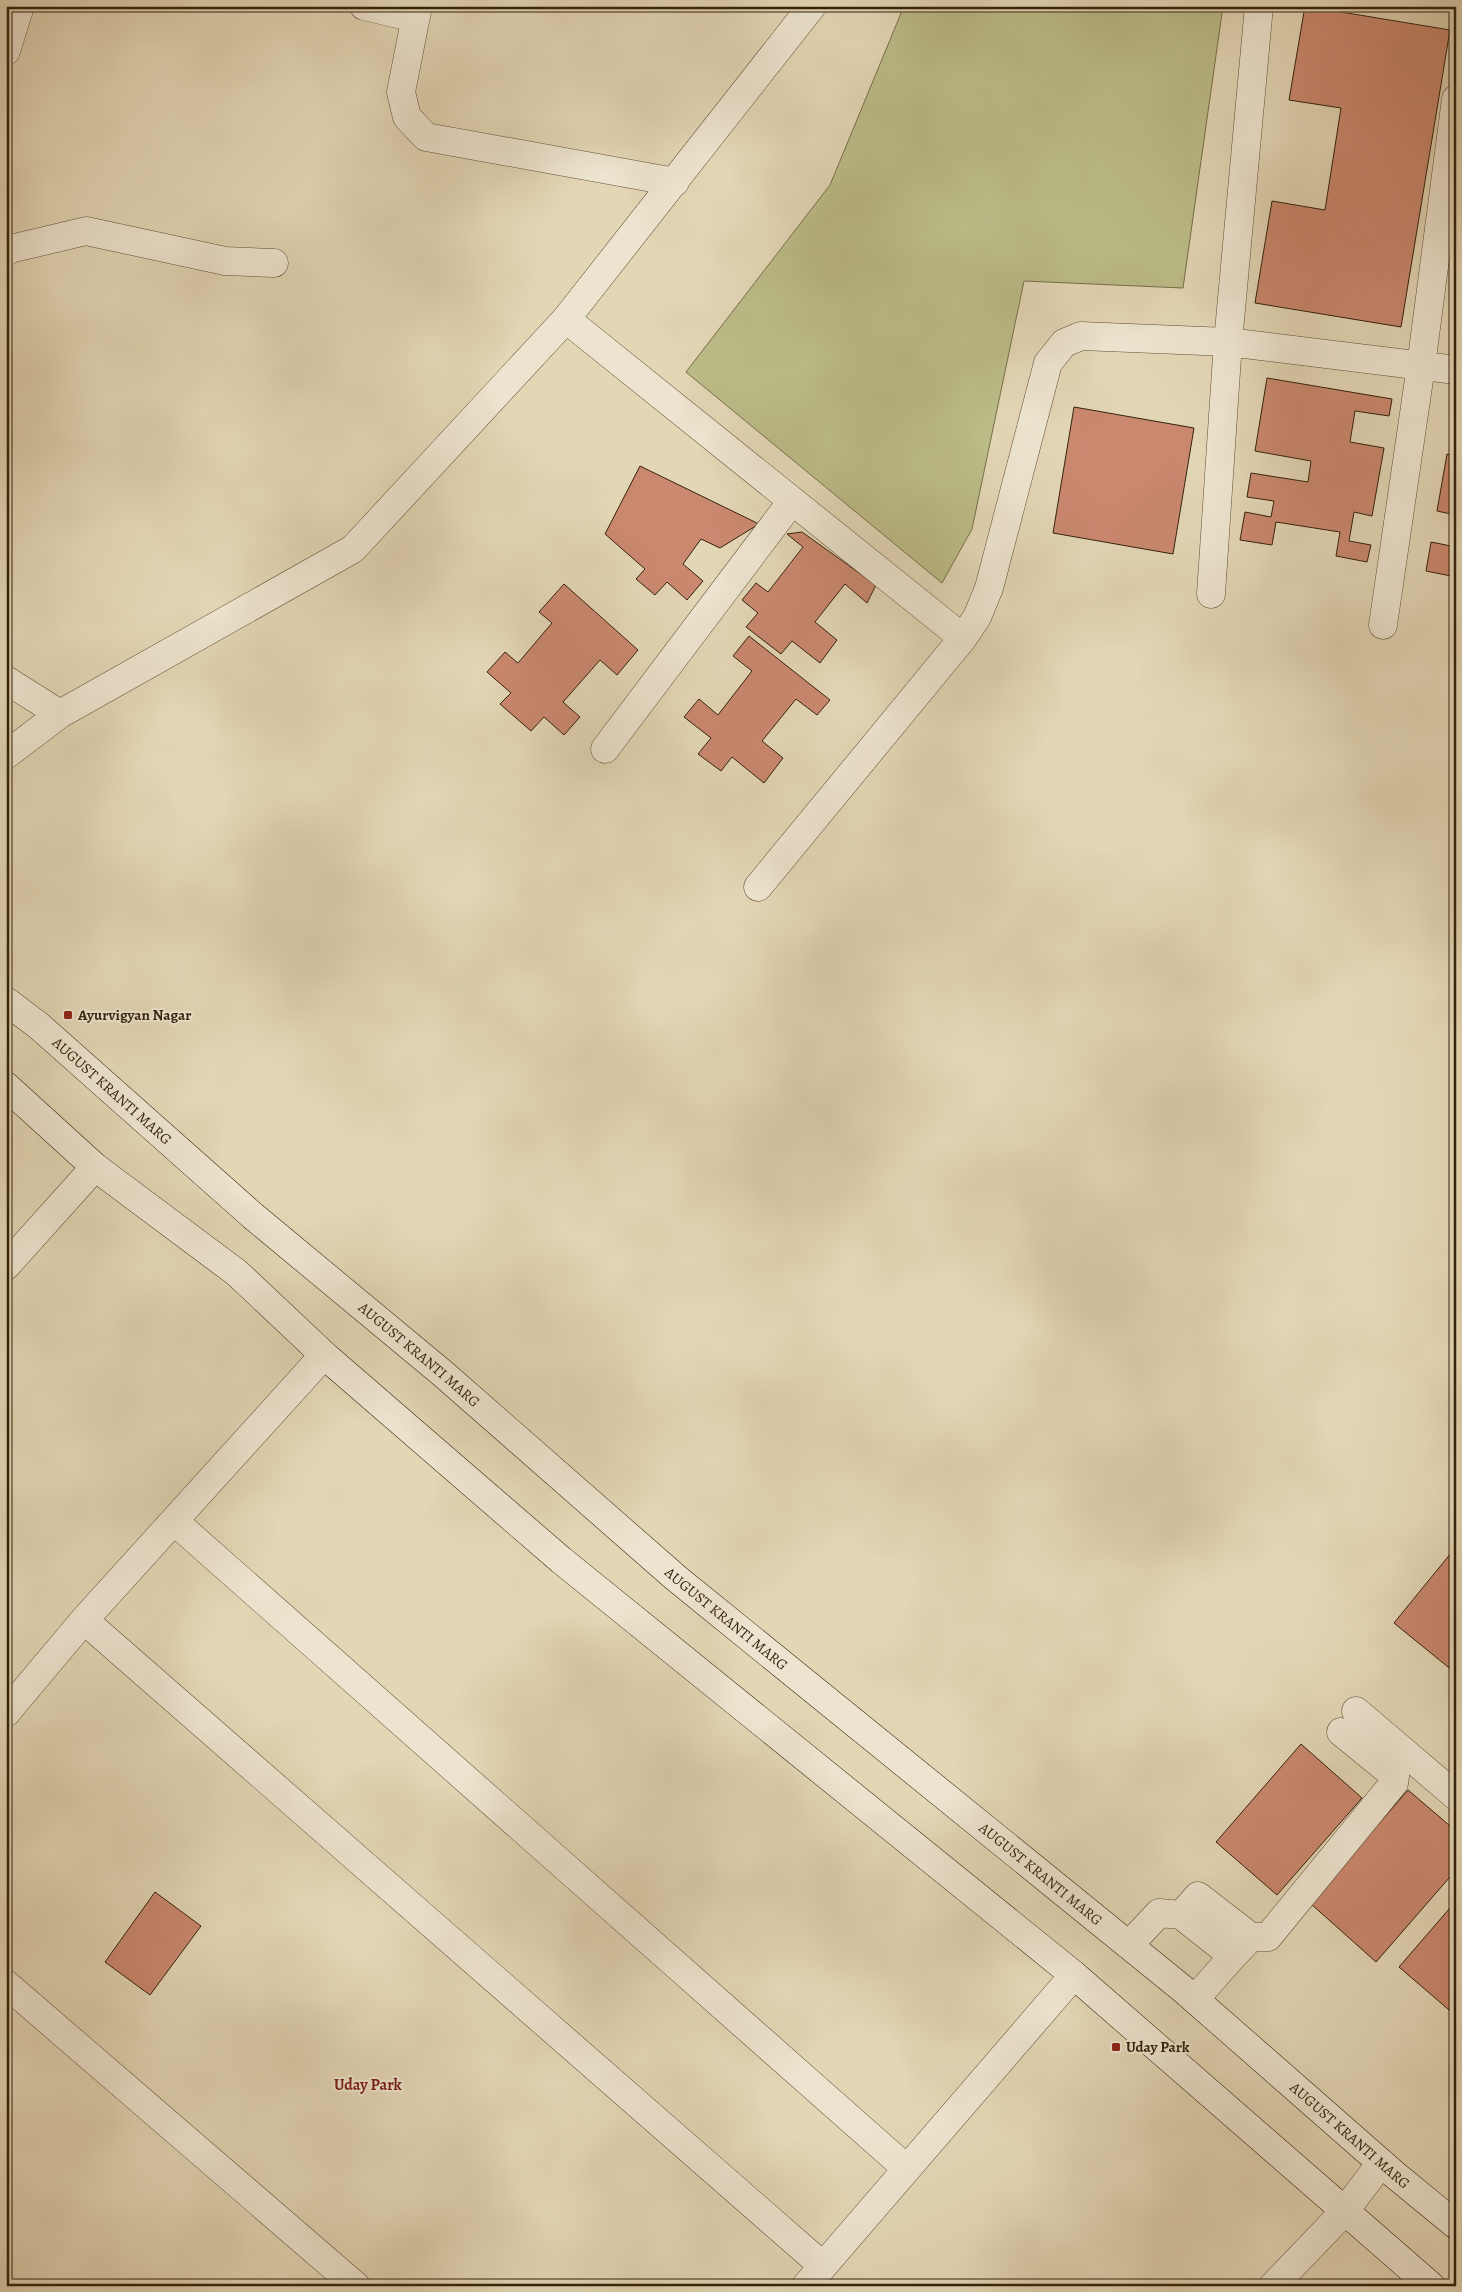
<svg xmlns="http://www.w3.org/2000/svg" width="1462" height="2292" font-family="Alegreya,serif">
<rect width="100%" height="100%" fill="#e3d6b5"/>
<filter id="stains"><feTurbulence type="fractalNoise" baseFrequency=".004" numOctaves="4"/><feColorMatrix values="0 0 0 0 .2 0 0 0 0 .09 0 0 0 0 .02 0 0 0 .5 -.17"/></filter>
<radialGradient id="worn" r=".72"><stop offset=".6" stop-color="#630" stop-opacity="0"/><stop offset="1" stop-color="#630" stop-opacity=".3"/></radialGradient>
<path fill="#bbbc88" stroke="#776f4a" d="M 904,6 L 1223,6 L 1183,288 L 1024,281 L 972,529 L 942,583 L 686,372 L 830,185 Z"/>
<path fill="#ca886f" stroke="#33220d" d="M 1305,6 L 1450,30 L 1401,327 L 1255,303 L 1272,201 L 1325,210 L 1341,108 L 1289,100 Z
M 1267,378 L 1392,399 L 1389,416 L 1355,411 L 1350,442 L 1384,448 L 1372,516 L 1354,512 L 1349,541 L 1371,545 L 1367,562 L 1336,556 L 1340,532 L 1276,522 L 1272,545 L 1240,540 L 1245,512 L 1271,517 L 1274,501 L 1247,497 L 1251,473 L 1308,482 L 1311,461 L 1255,451 Z
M 1074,407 L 1194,428 L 1173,554 L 1053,533 Z
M 1447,454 L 1456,456 L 1456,515 L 1437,511 Z
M 640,466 L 759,524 L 720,548 L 701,539 L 683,564 L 703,581 L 687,600 L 667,582 L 655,595 L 636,579 L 645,569 L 605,534 Z
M 802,532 L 876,585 L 867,603 L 845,584 L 815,622 L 837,640 L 820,663 L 792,641 L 781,654 L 746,627 L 758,613 L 742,600 L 756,583 L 768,592 L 803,547 L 787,534 Z
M 1431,542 L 1456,547 L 1456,577 L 1426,571 Z
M 564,584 L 638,650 L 617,675 L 600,660 L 563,702 L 580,717 L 564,735 L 544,717 L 531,731 L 500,704 L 511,693 L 487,672 L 505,652 L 518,663 L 552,623 L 539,612 Z
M 749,636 L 830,700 L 817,715 L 796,699 L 762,741 L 783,758 L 764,783 L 732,757 L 721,771 L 698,754 L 711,738 L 684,717 L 699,699 L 718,715 L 752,671 L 733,656 Z
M 1456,1547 L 1456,1668 L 1453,1671 L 1394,1623 Z
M 1301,1744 L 1362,1798 L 1277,1895 L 1216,1842 Z
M 1408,1790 L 1456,1831 L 1456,1870 L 1376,1962 L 1310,1903 Z
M 155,1892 L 201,1926 L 150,1995 L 105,1962 Z
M 1456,1901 L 1456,2016 L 1399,1967 Z"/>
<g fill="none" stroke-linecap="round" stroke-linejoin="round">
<g stroke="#5f4f37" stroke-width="29">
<path id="minor" d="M 364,6 L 415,18
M 418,6 L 401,92 L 407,117 L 426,137 L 675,182
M 6,51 L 20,6
M 6,252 L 10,249 L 86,231 L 225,261 L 274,263
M 566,319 L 963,638 L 977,617 L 989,588 L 1048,363 L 1064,343 L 1081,336 L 1228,342 L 1456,370
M 1211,594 L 1228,342 L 1259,6
M 1383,625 L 1421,366 L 1456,99
M 6,680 L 60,714
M 605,749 L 792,501
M 6,755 L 60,714 L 353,549 L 566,319 L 812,6
M 758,887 L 963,638
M 6,1266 L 95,1167
M 174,1521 L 907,2169
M 84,1620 L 823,2266
M 1356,1711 L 1456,1796
M 6,1713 L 84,1620 L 324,1355
M 1181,1915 L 1198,1896 L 1251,1937
M 1129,1945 L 1159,1913 L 1181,1915 L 1233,1956 L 1195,1999
M 1233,1956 L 1251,1937 L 1268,1937 L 1394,1783 L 1395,1776 L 1341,1732
M 6,1984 L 356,2286
M 806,2286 L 1074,1975"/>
</g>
<g stroke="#5f4f37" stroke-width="29">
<path id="tertiary" d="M 1273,2286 L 1344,2212 L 1381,2163"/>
</g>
<g stroke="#33220d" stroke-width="29">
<g id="secondary">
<path id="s1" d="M 6,1001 L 39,1026 L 253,1216 L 441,1372 L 676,1578 L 1184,1990 L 1395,2175 L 1456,2225"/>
<path d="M 6,1086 L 95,1167 L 237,1273 L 324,1355 L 561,1560 L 1074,1975 L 1431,2286"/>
</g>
</g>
<use href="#minor" stroke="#ede4cf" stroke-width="28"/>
<use href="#tertiary" stroke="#ede4cf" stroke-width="28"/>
<use href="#secondary" stroke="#ede4cf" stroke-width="28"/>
</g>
<g fill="#8f2418" stroke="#ede4cf" stroke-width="2">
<rect x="63" y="1010" width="10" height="10" rx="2.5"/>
<rect x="1111" y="2042" width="10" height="10" rx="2.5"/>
</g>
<g text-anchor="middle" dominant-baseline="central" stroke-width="4" stroke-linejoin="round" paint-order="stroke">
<g font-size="15" font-weight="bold" fill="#33220d" stroke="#ede4cf" text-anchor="start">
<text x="78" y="1015">Ayurvigyan Nagar</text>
<text x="1126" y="2047">Uday Park</text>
</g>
<g font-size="15" fill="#33220d" stroke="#ede4cf">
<text stroke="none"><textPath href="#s1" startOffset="139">AUGUST KRANTI MARG</textPath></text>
<text stroke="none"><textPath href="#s1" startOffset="544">AUGUST KRANTI MARG</textPath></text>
<text stroke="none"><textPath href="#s1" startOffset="949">AUGUST KRANTI MARG</textPath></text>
<text stroke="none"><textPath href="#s1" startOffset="1354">AUGUST KRANTI MARG</textPath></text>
<text stroke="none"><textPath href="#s1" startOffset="1759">AUGUST KRANTI MARG</textPath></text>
</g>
<g font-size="16" font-weight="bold" fill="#7a1f14" stroke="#ede4cf">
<text x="368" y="2085">Uday Park</text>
</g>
</g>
<rect width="1462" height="2292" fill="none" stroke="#e3d6b5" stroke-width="25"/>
<rect x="8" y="8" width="1447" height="2277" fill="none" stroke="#33220d" stroke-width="2.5"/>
<rect x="12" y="12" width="1437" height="2267" fill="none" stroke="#33220d"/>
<rect width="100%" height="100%" filter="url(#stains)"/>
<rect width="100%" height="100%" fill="url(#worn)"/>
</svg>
